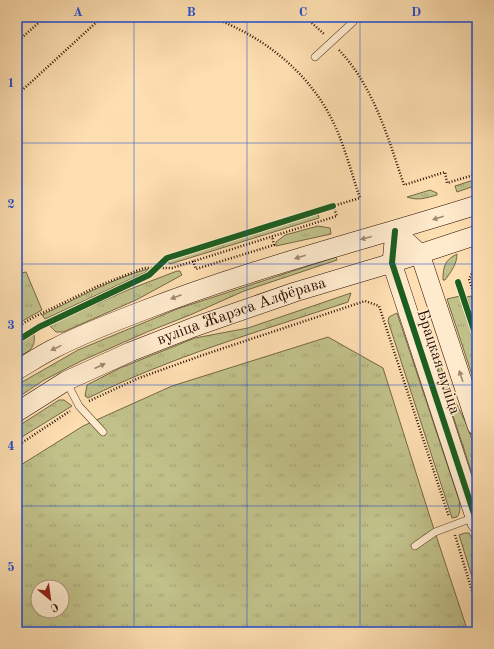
<svg xmlns="http://www.w3.org/2000/svg" width="494" height="649" font-family="'Old Standard TT',serif">
<defs>
<pattern id="grass-tufts" width="24" height="20" patternUnits="userSpaceOnUse"><rect width="24" height="20" fill="#c1c18a"/><path d="M3 7l-1-3M5 7V3M7 7l1-3M15 17l-1-3M17 17v-4M19 17l1-3" fill="none" stroke="#a6a575"/></pattern>
</defs>
<rect width="100%" height="100%" fill="#fedfb1"/>
<filter id="stains"><feTurbulence type="fractalNoise" baseFrequency=".005" numOctaves="4"/><feColorMatrix values="0 0 0 0 .2 0 0 0 0 .09 0 0 0 0 .02 0 0 0 .5 -.17"/></filter>
<radialGradient id="worn" r=".72"><stop offset=".6" stop-color="#630" stop-opacity="0"/><stop offset="1" stop-color="#630" stop-opacity=".3"/></radialGradient>
<path fill="url(#grass-tufts)" stroke="#776746" fill-rule="evenodd" d="M 477,179 L 477,185 L 457,192 L 455,186 Z
M 430,190 L 437,193 L 437,195 C 426,198 418,201 407,197 Z
M 318,214 L 319,218 L 170,264 L 167,261 L 172,258 Z
M 318,226 L 330,228 L 331,234 L 276,246 L 276,242 L 285,235 Z
M 457,254 C 457,264 451,272 445,280 L 443,280 C 443,266 445,260 457,254 Z
M 336,257 L 337,260 L 244,291 L 190,315 L 147,332 L 81,361 L 44,380 L 17,398 L 17,385 L 78,350 L 177,309 Z
M 148,269 L 146,272 L 45,319 L 42,315 C 76,299 111,279 148,269 Z
M 177,271 L 180,271 L 182,275 L 136,300 L 63,332 L 56,332 L 49,325 L 130,289 Z
M 26,272 L 42,310 L 17,324 L 17,274 Z
M 351,293 L 348,302 C 260,331 171,357 88,398 L 85,396 L 87,385 L 120,368 L 195,338 L 248,328 Z
M 460,296 L 477,349 L 477,390 L 447,299 Z
M 471,296 L 477,314 L 477,329 L 467,297 Z
M 397,313 L 459,500 C 460,507 461,512 457,517 L 452,518 L 388,321 L 389,317 Z
M 422,315 L 423,315 L 448,387 L 467,425 L 477,454 L 477,489 L 443,385 Z
M 34,334 C 36,349 29,351 17,358 L 17,344 Z
M 328,337 L 383,368 L 429,514 L 468,632 L 17,632 L 17,469 L 24,463 L 83,426 L 172,386 ZM 38,587 L 62,587 L 62,611 L 38,611 Z
M 59,400 L 64,400 L 72,406 L 17,440 L 17,427 Z
M 465,533 L 469,533 C 480,550 477,574 477,593 L 459,535 Z"/>
<g fill="none" stroke-linecap="round" stroke-linejoin="round">
<g stroke="#61422e" stroke-width="8">
<path id="lane" d="M 315,57 L 353,22
M 66,381 L 79,406 L 103,432
M 415,546 L 435,532 L 475,517"/>
</g>
<g stroke="#2d0d03" stroke-width="20">
<g id="secondary">
<path d="M 395,231 L 392,263 L 477,523"/>
<path d="M 395,231 L 420,254 L 477,426"/>
<path d="M 17,370 C 29,363 41,355 53,349 C 82,334 113,322 142,311 C 252,268 366,240 477,205"/>
<path id="s1" d="M 17,412 L 66,381 L 130,352 L 194,327 L 295,292 L 392,263 L 477,235"/>
</g>
</g>
<path stroke="#2d0d03" stroke-width="2.5" stroke-dasharray="1 2" stroke-linecap="butt" d="M 305,17 L 324,34
M 17,42 L 45,17
M 339,50 C 374,87 388,138 404,185 L 445,172 L 447,183 L 477,174
M 17,95 L 102,17
M 193,261 L 196,269 L 274,245 L 272,236
M 477,267 L 475,268 L 469,279 L 477,303
M 472,274 L 477,275
M 17,327 L 34,317 L 98,286 L 144,268 L 172,268 L 337,216 L 333,206 L 360,198 C 352,175 346,151 336,128 C 312,74 265,37 211,17
M 89,401 L 139,378 L 203,355 L 365,301 L 379,306 L 449,517
M 17,446 L 70,411
M 455,535 L 477,607"/>
<use href="#lane" stroke="#feeacc" stroke-width="7"/>
<use href="#secondary" stroke="#feeacc" stroke-width="19"/>
<g stroke="#feeacc" stroke-width="8">
<path id="cycleway" d="M 395,231 L 392,263 L 477,523
M 458,282 L 477,339
M 17,341 L 39,327 L 149,275 L 167,258 L 333,206"/>
</g>
<use href="#cycleway" stroke="#1b5e20" stroke-width="6"/>
</g>
<defs><path id="oneway-solid" d="M-6-.8H1V-3.2L6.5 0L1 3.2V.8H-6Z"/></defs>
<g fill="#a08772">
<use href="#oneway-solid" transform="translate(438 218) rotate(163)"/>
<use href="#oneway-solid" transform="translate(366 238) rotate(165)"/>
<use href="#oneway-solid" transform="translate(300 257) rotate(163)"/>
<use href="#oneway-solid" transform="translate(176 297) rotate(159)"/>
<use href="#oneway-solid" transform="translate(56 348) rotate(154)"/>
<use href="#oneway-solid" transform="translate(100 366) rotate(-25)"/>
<use href="#oneway-solid" transform="translate(461 376) rotate(-108)"/>
</g>
<path fill="none" stroke="#1d4ed8" stroke-width="1" stroke-opacity="0.55" d="M 134,17 L 134,632M 247,17 L 247,632M 360,17 L 360,632M 17,143 L 477,143M 17,264 L 477,264M 17,385 L 477,385M 17,506 L 477,506"/>
<g text-anchor="middle" dominant-baseline="central" stroke-width="3" stroke-linejoin="round" paint-order="stroke">
<g font-size="16" fill="#2d0d03" stroke="#feeacc">
<text stroke="none"><textPath href="#s1" startOffset="247">вуліца Жарэса Алфёрава</textPath></text>
<text transform="translate(438 362) rotate(72)">Брацкая вуліца</text>
</g>
</g>
<rect width="494" height="649" fill="none" stroke="#fedfb1" stroke-width="44"/>
<g transform="translate(50 599) rotate(151)"><circle r="19" fill="#feeacc" stroke="#aa927c"/>
<path d="M0-3L7 15L0 10L-7 15Z" fill="#8f2418"/>
<text y="-6" font-size="11" font-weight="bold" text-anchor="middle" fill="#2d0d03">С</text>
</g>
<rect x="22" y="22" width="450" height="605" fill="none" stroke="#1d4ed8" stroke-width="1.5"/>
<g font-size="13" text-anchor="middle" font-weight="bold" fill="#1d4ed8">
<text x="78" y="16">A</text>
<text x="191" y="16">B</text>
<text x="303" y="16">C</text>
<text x="416" y="16">D</text>
<text x="11" y="87">1</text>
<text x="11" y="208">2</text>
<text x="11" y="329">3</text>
<text x="11" y="450">4</text>
<text x="11" y="571">5</text>
</g>
<rect width="100%" height="100%" filter="url(#stains)"/>
<rect width="100%" height="100%" fill="url(#worn)"/>
</svg>
